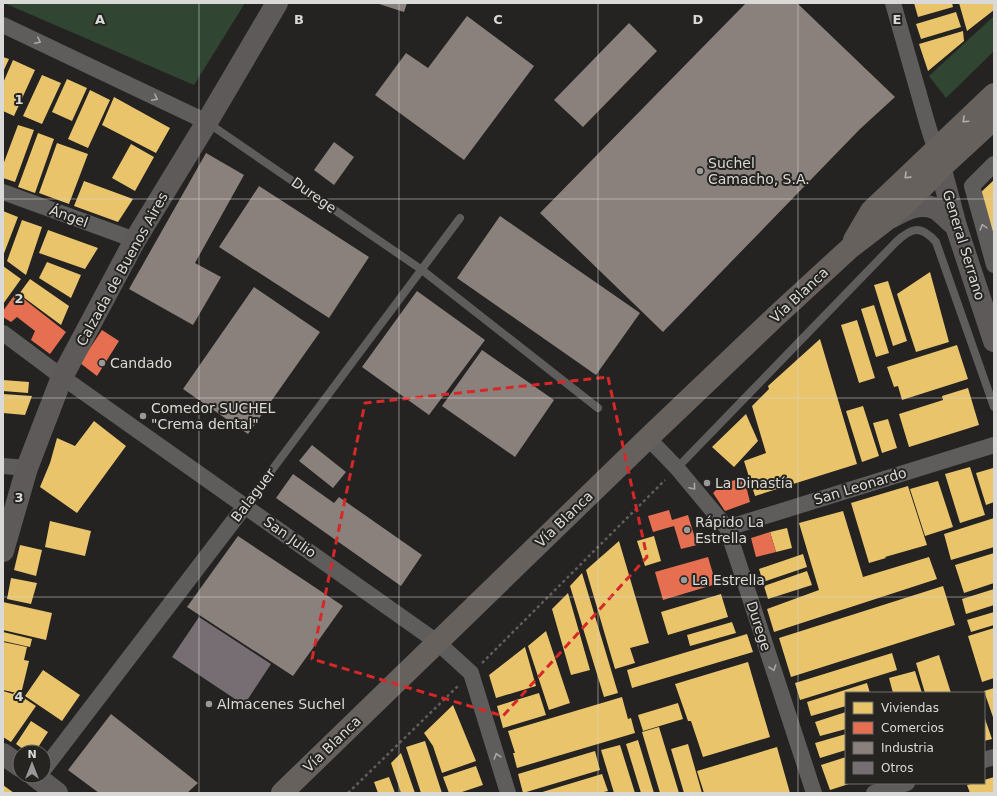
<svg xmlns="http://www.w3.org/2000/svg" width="997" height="796" font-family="'DejaVu Sans',sans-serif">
<rect width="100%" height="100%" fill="#242322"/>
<path fill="#304632" d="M 4,3 L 245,3 L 194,85 Z
M 994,16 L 994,51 L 946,98 L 929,76 Z"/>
<path fill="#e9c46a" d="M 914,3 L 952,3 L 953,7 L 918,17 Z
M 959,3 L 994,3 L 994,10 L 967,31 Z
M 956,12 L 961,27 L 921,39 L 916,24 Z
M 963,31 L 964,41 L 928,71 L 919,44 Z
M 3,57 L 9,59 L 3,72 Z
M 13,60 L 35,70 L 14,116 L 3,111 L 3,83 Z
M 42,75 L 61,83 L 42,124 L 23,116 Z
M 67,79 L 87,88 L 72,121 L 52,112 Z
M 90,90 L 110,100 L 88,148 L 68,139 Z
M 114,97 L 170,128 L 156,153 L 102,125 Z
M 18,125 L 34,130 L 15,182 L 3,178 L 3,165 Z
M 38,133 L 54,139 L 35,193 L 18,187 Z
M 57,143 L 88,154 L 69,204 L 39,193 Z
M 131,144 L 154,157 L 135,191 L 112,178 Z
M 994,180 L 994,243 L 979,194 Z
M 84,181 L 133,199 L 118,222 L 74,206 Z
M 3,211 L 18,217 L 3,256 Z
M 22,220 L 42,227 L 26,275 L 7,261 Z
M 48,230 L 98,248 L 85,269 L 39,253 Z
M 47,262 L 81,275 L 71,298 L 39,278 Z
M 3,266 L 21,279 L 3,304 Z
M 930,272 L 949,342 L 916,352 L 897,294 Z
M 30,279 L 69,306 L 61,325 L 19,294 Z
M 888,281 L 907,341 L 893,346 L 874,285 Z
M 874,305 L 889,353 L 876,357 L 861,309 Z
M 857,320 L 875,378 L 859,383 L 841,325 Z
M 820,339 L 857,464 L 755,496 L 744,461 L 766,453 L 752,406 L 769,389 L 768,386 Z
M 957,345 L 968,379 L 902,400 L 898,386 L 894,387 L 887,367 Z
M 3,380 L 29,382 L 28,393 L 3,391 Z
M 968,388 L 979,425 L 909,447 L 899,414 L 943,400 L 942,396 Z
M 3,394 L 32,396 L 25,415 L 3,413 Z
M 863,406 L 879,456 L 862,462 L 846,411 Z
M 746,414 L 758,441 L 734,467 L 712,447 Z
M 888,419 L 897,448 L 882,453 L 873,423 Z
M 94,421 L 126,446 L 77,513 L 40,487 L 50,463 L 57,438 L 75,446 Z
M 970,467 L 985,515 L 960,523 L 945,474 Z
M 993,468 L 994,473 L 994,502 L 986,505 L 976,473 Z
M 938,481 L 953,527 L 925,536 L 910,489 Z
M 908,486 L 927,545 L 885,557 L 886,558 L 869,563 L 851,503 Z
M 843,511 L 863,577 L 929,557 L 937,579 L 774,632 L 767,609 L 819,590 L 799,523 Z
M 994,518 L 994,547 L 951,560 L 944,534 Z
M 50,521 L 91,531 L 85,556 L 45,547 Z
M 787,528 L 792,548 L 776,552 L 770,532 Z
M 654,536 L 661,561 L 645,566 L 637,541 Z
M 619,541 L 649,643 L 630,648 L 635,663 L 615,669 L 586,570 Z
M 20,545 L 42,550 L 36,576 L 14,570 Z
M 994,553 L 994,583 L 964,593 L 955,565 Z
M 803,554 L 807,567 L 763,582 L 759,569 Z
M 807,571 L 812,585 L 768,599 L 764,586 Z
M 582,573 L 618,693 L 604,697 L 570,586 Z
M 11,578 L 37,583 L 31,604 L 7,599 Z
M 943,586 L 955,625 L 791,677 L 779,638 Z
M 994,589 L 994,605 L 966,614 L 962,599 Z
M 568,593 L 590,670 L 571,675 L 552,609 Z
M 721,594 L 728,617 L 668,635 L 661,612 Z
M 3,602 L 52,613 L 46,640 L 3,630 Z
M 994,612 L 994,625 L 971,632 L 967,620 Z
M 732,622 L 736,633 L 690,646 L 687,635 Z
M 994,628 L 994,678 L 982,682 L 968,636 Z
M 546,631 L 570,703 L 549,710 L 528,646 Z
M 3,632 L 32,639 L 30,647 L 3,641 Z
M 747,634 L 753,652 L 632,688 L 627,670 Z
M 3,642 L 27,647 L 24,660 L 29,661 L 21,694 L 3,690 Z
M 525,647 L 536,686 L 496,698 L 489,675 Z
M 892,653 L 897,670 L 800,700 L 795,683 Z
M 939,655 L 951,693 L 925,693 L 916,663 Z
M 748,662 L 770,737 L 703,757 L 691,721 L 688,721 L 675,684 Z
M 43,670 L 80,695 L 62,721 L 25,696 Z
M 915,671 L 922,693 L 893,693 L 889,678 Z
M 867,683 L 870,693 L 846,693 L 846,706 L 811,716 L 807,702 Z
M 994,688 L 994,720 L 984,691 Z
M 3,691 L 13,694 L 15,692 L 36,706 L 11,742 L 3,737 Z
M 539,693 L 546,715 L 503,728 L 497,706 Z
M 622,697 L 628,719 L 631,718 L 635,733 L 517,768 L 513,753 L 515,753 L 508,731 Z
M 678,703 L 683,719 L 643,731 L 638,715 Z
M 453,705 L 476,761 L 442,773 L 433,746 L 424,733 Z
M 846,712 L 846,729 L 820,736 L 815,722 Z
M 984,716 L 992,739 L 984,741 Z
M 31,721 L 48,732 L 35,752 L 27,752 L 16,744 Z
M 659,727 L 679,793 L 660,793 L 642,732 Z
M 846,734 L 846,750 L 820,758 L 815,743 Z
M 638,740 L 654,793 L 641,793 L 626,744 Z
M 425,741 L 442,793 L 421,793 L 406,747 Z
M 688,744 L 702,793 L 684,793 L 671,749 Z
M 620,745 L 635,793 L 614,793 L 601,750 Z
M 777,747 L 790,793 L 704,793 L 697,771 Z
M 595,751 L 600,770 L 523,793 L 518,774 Z
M 401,753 L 415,793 L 401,793 L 391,763 Z
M 846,757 L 846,783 L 852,783 L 830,790 L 821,765 Z
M 476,766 L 483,785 L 459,793 L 449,793 L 443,777 Z
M 602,774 L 608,791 L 600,793 L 539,793 Z
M 389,777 L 395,793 L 378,793 L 374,782 Z
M 994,777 L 994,793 L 970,793 L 967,785 L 975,783 L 984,783 L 984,780 Z
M 3,785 L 14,793 L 3,793 Z"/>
<path fill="#e76f51" d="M 16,293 L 66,332 L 50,354 L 31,340 L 35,331 L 17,317 L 11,322 L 3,317 L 3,311 Z
M 102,330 L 119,341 L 97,376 L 80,363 Z
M 744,478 L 750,502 L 725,511 L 713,493 L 723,483 Z
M 669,510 L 672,520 L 688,515 L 697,545 L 681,549 L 674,526 L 653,532 L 648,516 Z
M 770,532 L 776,552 L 756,557 L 751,538 Z
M 708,557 L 716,584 L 663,600 L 655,572 Z"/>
<path fill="#8a817c" d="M 376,3 L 407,3 L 404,12 Z
M 746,3 L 797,3 L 895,97 L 860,129 L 663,332 L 540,213 Z
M 467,16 L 534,66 L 464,160 L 375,95 L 406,53 L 428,68 Z
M 629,23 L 657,51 L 583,127 L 554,100 Z
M 334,142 L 354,157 L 334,185 L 314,170 Z
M 206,153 L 244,175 L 195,263 L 221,277 L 193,325 L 129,289 Z
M 259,186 L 369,257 L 329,318 L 219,247 Z
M 500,216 L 640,313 L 596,375 L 457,278 Z
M 254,287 L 320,332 L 248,434 L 183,389 Z
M 417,291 L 485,340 L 429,415 L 362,367 Z
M 482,350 L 554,400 L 515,457 L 442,406 Z
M 312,445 L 346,472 L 333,488 L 299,461 Z
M 293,474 L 334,503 L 339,497 L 422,555 L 401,586 L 276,498 Z
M 238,536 L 343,606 L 293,676 L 187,607 Z
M 111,714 L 198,783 L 187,793 L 99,793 L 68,770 Z"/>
<path fill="#766e73" d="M 199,617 L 271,664 L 244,705 L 172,657 Z"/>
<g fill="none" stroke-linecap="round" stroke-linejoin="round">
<path stroke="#5f5e5d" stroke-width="2.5" stroke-dasharray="3 3" stroke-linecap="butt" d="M 482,663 L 665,480
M 348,793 L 458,686"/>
<path stroke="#5e5d5c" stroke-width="8" d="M 208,123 L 422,270 L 598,408
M 677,468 L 896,242 C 912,227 921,225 936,242 L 994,407
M 245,506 L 460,218"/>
<path stroke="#5e5d5c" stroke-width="16" d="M 893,3 L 928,126 L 935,148
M 3,25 L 207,122
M 994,164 L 972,186 L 994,265
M 3,192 L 135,240
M 3,333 L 62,377 L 437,642 L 471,673 L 508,793
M 648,438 L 677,468 L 727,528 L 814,793
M 3,466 L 27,468
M 727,528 L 994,445
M 984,760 L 994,757
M 44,769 L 245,506
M 874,793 L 907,783"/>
<path stroke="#5e5a59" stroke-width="22" d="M 936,151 L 956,226 L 994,341
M 892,217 C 905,210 919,202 934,208 C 941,211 949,221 956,226
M 3,551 L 27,468 L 62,377 L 135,240 L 207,122 L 277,3
M 3,754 L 20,766
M 35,776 L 57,793"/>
<path stroke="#67615e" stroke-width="22" d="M 854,240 L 871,211 L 994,94
M 282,793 L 648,438 L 775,317 L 850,248 L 889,218 L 912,198 L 941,168 L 994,119"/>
</g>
<defs><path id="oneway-chevron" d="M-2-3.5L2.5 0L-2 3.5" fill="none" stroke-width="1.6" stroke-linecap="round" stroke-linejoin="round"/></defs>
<g stroke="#a8a7a6">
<use href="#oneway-chevron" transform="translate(38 41) rotate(26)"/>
<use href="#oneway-chevron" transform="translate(155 98) rotate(26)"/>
<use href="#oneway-chevron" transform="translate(983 227) rotate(-106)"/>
<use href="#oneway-chevron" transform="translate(693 487) rotate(50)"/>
<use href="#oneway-chevron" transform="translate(773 668) rotate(72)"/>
<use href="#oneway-chevron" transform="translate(497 756) rotate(-107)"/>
</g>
<g stroke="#b1afad">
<use href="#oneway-chevron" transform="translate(965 120) rotate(137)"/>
<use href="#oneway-chevron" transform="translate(907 176) rotate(136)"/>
</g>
<path fill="none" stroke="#d62828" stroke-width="3" stroke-dasharray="8 5" stroke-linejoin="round" d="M 608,377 L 647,557 L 503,716 L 312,659 L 365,403 Z"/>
<path fill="none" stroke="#d9d9d7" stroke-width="1" stroke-opacity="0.55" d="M 199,3 L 199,793M 399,3 L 399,793M 598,3 L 598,793M 798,3 L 798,793M 3,199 L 994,199M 3,398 L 994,398M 3,597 L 994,597"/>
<g fill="#9a9998" stroke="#252421" stroke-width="1.5">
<circle cx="700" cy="171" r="4"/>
<circle cx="102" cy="363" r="4"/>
<circle cx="143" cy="416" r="4"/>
<circle cx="707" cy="483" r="4"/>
<circle cx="687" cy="530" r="4"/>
<circle cx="684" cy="580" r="4"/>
<circle cx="209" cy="704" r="4"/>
</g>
<g text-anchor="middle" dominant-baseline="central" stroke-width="4" stroke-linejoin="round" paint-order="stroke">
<g font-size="14" fill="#d9d9d7" stroke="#252421" text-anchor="start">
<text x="708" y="163">Suchel<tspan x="708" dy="16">Camacho, S.A.</tspan></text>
<text x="110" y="363">Candado</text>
<text x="151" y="408">Comedor SUCHEL<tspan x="151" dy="16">"Crema dental"</tspan></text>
<text x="715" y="483">La Dinastía</text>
<text x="695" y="522">Rápido La<tspan x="695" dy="16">Estrella</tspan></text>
<text x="692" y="580">La Estrella</text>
<text x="217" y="704">Almacenes Suchel</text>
</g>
<g font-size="14" fill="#d9d9d7" stroke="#252421">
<text transform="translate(314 195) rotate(35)">Durege</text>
<text transform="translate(69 216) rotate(20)">Ángel</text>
<text transform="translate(964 245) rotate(73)">General Serrano</text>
<text transform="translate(122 269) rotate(-61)">Calzada de Buenos Aires</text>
<text transform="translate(799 295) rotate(-43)">Vía Blanca</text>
<text transform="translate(860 486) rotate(-17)">San Leonardo</text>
<text transform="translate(253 495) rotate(-53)">Balaguer</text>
<text transform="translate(564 519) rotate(-44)">Vía Blanca</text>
<text transform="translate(290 537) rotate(35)">San Julio</text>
<text transform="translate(759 626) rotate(72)">Durege</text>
<text transform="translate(332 744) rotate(-44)">Vía Blanca</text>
</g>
</g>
<g font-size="13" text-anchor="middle" font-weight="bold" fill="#d9d9d7" stroke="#252421" stroke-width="4" stroke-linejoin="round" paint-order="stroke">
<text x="100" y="24">A</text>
<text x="299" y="24">B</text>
<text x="498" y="24">C</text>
<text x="698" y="24">D</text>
<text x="897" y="24">E</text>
<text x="19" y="104">1</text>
<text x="19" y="303">2</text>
<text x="19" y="502">3</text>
<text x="19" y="701">4</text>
</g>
<rect width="997" height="796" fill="none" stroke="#d9d9d7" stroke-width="8"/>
<rect x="845" y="692" width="140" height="92" fill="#252421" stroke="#6d6c6a"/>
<rect x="853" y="702" width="20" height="12" fill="#e9c46a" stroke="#6d6c6a"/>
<text x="881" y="712" font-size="12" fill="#d9d9d7">Viviendas</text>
<rect x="853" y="722" width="20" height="12" fill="#e76f51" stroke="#6d6c6a"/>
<text x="881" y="732" font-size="12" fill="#d9d9d7">Comercios</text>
<rect x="853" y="742" width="20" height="12" fill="#8a817c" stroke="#6d6c6a"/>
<text x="881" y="752" font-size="12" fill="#d9d9d7">Industria</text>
<rect x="853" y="762" width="20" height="12" fill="#766e73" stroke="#6d6c6a"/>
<text x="881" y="772" font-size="12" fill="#d9d9d7">Otros</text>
<g transform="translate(32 764)"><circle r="19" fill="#252421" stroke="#6d6c6a"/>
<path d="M0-3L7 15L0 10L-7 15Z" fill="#9a9998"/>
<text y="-6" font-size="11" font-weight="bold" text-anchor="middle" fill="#d9d9d7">N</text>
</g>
</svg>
